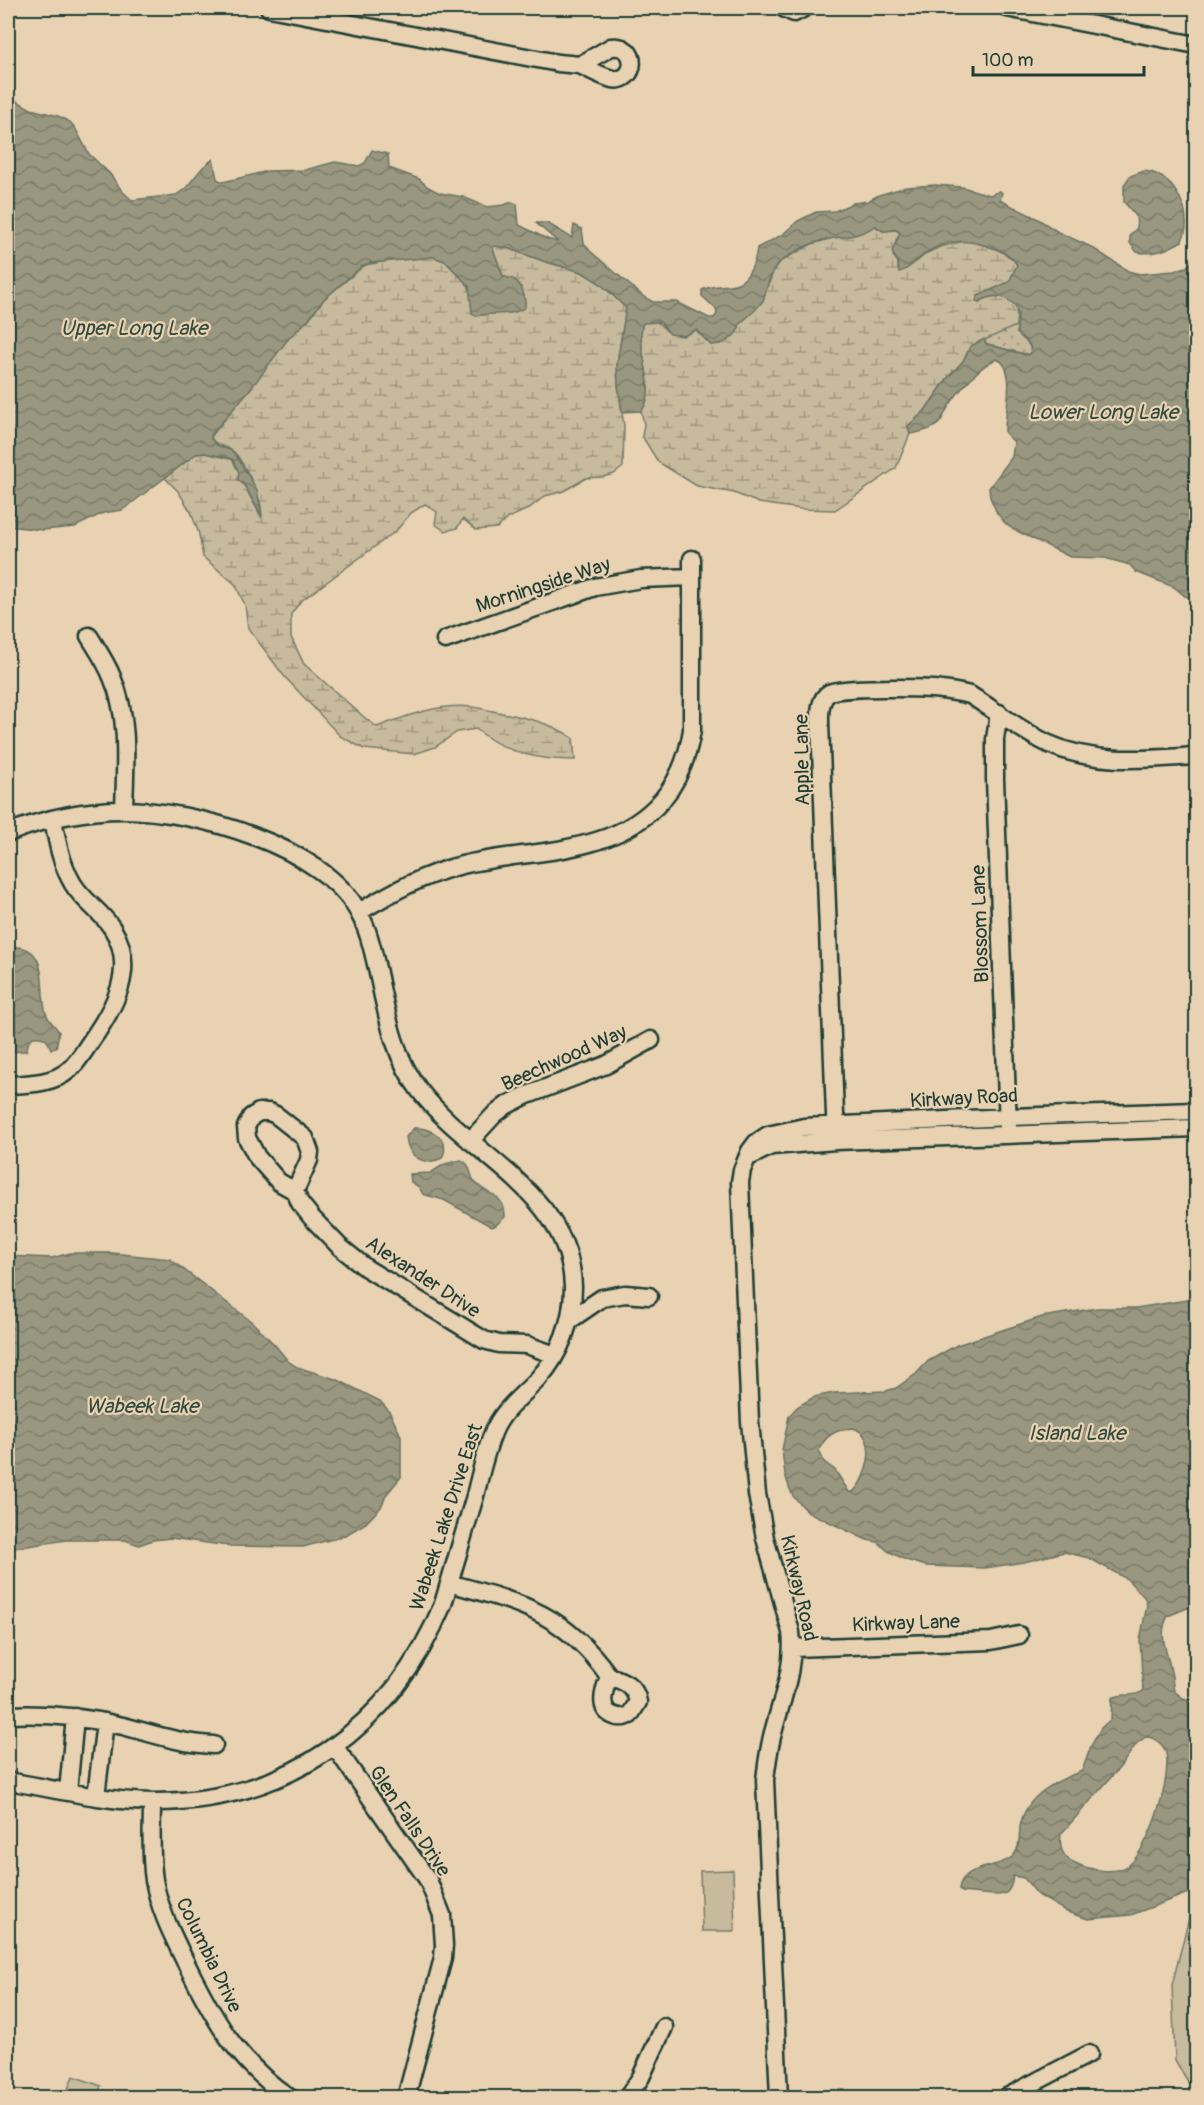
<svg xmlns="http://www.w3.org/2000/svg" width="1204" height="2105" font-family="Pangolin,sans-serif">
<defs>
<pattern id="grass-dots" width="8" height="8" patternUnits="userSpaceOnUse" patternTransform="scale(1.5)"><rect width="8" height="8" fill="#c8ba9d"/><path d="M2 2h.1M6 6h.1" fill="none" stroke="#a29881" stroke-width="1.8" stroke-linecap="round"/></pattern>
<pattern id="wetland-marsh" width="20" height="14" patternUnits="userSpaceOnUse" patternTransform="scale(1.5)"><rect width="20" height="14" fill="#c8ba9d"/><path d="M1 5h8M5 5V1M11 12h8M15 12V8" fill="none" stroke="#a29881"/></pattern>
<pattern id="water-waves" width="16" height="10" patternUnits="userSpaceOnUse" patternTransform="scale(1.5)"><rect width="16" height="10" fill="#999780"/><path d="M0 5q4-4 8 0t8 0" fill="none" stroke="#7c7c6a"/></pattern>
</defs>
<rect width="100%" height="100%" fill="#e9d2b2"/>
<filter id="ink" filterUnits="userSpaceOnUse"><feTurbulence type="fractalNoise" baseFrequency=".0167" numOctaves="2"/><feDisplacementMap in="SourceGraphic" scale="12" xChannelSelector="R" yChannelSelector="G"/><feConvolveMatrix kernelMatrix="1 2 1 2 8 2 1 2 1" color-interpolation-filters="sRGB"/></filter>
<g filter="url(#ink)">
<path fill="url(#grass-dots)" stroke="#747c68" stroke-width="1.5" d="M 1016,326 C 1018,339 1033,340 1030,354 C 1024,355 994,346 985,343 L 984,339 Z"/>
<path fill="url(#wetland-marsh)" stroke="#747c68" stroke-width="1.5" d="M 875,226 L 883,231 L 896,230 L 900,233 L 896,240 L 893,256 L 898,262 L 898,269 L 916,262 L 927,253 L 940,247 L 968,240 L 997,249 L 1013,259 L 1017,265 L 1009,282 L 978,296 L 979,302 C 993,294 1006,294 1017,307 L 1016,326 L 971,346 L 963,361 L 947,379 L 924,412 L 908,426 L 910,434 L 896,468 L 835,510 L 801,509 L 759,503 L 734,493 L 697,486 L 658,462 L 642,436 L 644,424 L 641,411 C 660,390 634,347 643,322 L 657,322 L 668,332 L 685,335 L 696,330 L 711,345 L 720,344 L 762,302 L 774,270 L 781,261 L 812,244 Z
M 494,246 L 507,248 L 546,262 L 582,272 L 601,284 L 626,308 L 617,364 L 618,385 L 624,426 L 623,467 L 614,474 L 603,477 L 586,478 L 564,491 L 545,496 L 528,509 L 508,518 L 497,528 L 476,530 L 463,519 L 457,528 L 445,531 L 435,524 L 437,512 L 425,504 L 411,513 L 396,531 L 301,601 L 291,614 L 291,637 L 304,664 L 365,718 L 377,727 C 406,716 440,703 472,707 C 486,709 499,713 513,715 C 535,720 554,725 573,738 L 575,760 C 538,760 505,753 476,729 L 457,732 L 435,747 L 414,754 L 364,749 L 340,736 L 284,676 L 248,628 L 245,605 L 235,584 L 203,557 L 199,534 L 191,512 L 178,491 L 165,478 L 196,454 L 205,453 L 232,459 L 239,472 L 238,479 L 245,487 L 261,517 C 265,502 244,463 234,452 C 226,445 215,447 211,437 L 288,339 L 308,320 L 324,299 L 365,265 L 393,260 L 433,257 L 445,261 L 469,286 L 476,316 L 494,313 L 511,279 L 503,276 L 493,249 Z"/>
<path fill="#c8ba9d" stroke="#747c68" stroke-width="1.5" d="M 733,1870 L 735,1931 L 702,1931 L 700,1871 Z
M 1196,1890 L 1196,1984 L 1194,2011 L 1196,2095 L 1175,2060 L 1172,1985 Z
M 73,2076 L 101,2086 L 97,2097 L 65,2097 Z"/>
<path fill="url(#water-waves)" stroke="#687362" stroke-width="1.5" fill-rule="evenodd" d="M 8,96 L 31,109 L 58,116 L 70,122 L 75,128 L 89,154 L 110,174 L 122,191 L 132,200 L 176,195 L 185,189 L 203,167 L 213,159 L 217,179 L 223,182 L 268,171 L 305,170 L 335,162 L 359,166 L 365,163 L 372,150 L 388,154 L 389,168 L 419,179 L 428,187 L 440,193 L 463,197 L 487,207 L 504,205 L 512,202 L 517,204 L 519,225 L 547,239 L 558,242 L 536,223 L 547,223 L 572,238 L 574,225 L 582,229 L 584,243 L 590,251 L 644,297 L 653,302 L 677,302 L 709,318 L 714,318 L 717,314 L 716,309 L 702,296 L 702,290 C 720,281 738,293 750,271 C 754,264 756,257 757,248 L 782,235 L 798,221 L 816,212 L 835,211 L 853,203 L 868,201 L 879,195 L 906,187 L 935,185 L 962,187 L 990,195 L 1000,191 L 1002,193 L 1000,200 L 1038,219 L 1058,232 L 1091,247 L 1128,271 L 1140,274 L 1174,271 L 1186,267 L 1192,262 L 1195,252 L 1192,234 L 1194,212 L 1196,212 L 1196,600 L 1185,596 L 1174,587 L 1136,572 L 1130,565 L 1105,558 L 1070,557 L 1013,529 L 1005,523 L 997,513 L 990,497 L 989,488 L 1012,457 L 1014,442 L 1005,433 C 1004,412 1018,368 997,359 C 979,365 957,393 947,409 C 944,415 942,421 937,425 C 930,431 919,432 910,434 L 908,426 L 924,412 L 947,379 L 963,361 L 971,346 L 984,339 L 986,344 C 996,346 1022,356 1030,354 C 1034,342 1023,341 1017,333 L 1018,314 L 1015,305 C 1002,294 993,294 979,302 L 976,301 L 978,296 L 1009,282 L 1017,265 C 1012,255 1000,250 990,247 C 966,239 948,239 926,253 C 917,259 910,270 899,272 L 898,262 L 892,252 L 900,233 L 896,230 L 883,231 L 875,226 C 862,235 850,236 835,238 C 816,240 795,250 780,262 C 769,272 768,287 763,300 C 758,309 748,317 740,323 C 739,336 724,345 711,345 L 696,330 L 683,336 L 670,334 L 660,322 L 643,323 C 634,347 660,390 641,411 L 622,412 L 618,385 L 617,364 L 626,308 L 601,284 L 582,272 L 546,262 L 507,248 L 494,246 L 493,249 L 503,276 C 506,278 509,278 513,279 C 522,283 526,298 525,307 C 514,317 490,312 476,316 L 472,313 L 469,286 L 445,261 L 433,257 L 370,263 L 361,267 L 324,299 L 308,320 L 288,339 L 252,387 L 211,435 L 211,439 L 217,445 L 230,450 L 236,455 L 257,490 L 262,516 L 243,483 L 238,480 L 239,472 L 232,459 L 205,453 L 196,454 L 128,506 L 122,510 L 103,513 L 75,527 L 43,530 L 8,526 Z
M 1144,171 C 1169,173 1188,202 1186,227 C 1186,232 1183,237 1182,241 C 1166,250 1155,255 1137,252 L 1130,243 L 1130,235 L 1137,228 L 1136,216 L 1124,202 L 1124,185 L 1130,176 Z
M 8,947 C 52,942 38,989 46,1013 C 48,1021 55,1025 59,1032 L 56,1048 L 51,1049 C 47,1038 44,1036 33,1037 L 29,1041 L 26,1051 L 8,1052 Z
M 414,1128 C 430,1127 452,1139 442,1158 C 423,1167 408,1157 406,1137 Z
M 461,1160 L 466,1163 C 471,1168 470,1175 474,1181 C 486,1197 505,1192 505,1217 L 496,1225 L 492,1227 L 444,1200 L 423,1194 L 419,1187 L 411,1182 L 410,1174 L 430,1173 L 445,1164 Z
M 70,1253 L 112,1253 L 170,1259 L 252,1322 L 275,1345 L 288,1361 L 297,1367 L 338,1380 L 380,1401 L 389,1411 L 401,1436 L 401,1477 L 386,1495 L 381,1507 L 366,1523 L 344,1536 L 303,1547 L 229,1546 L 171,1538 L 153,1540 L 139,1545 L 125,1540 L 66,1540 L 8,1549 L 8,1256 L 52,1258 Z
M 1187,1300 L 1196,1302 L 1196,1607 L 1187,1608 L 1168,1616 C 1157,1635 1168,1653 1171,1672 C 1173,1678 1172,1685 1174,1691 L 1183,1698 L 1196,1701 L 1196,1890 L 1131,1915 L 1088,1919 L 1067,1912 L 1038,1895 L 1024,1878 L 1013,1876 C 1010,1900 1000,1895 982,1894 C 975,1893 968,1893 962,1892 L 959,1889 C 962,1864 997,1870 1012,1857 C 1020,1850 1019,1837 1020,1827 C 1025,1795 1056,1781 1082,1771 L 1091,1746 L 1101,1728 L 1111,1719 L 1112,1698 C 1122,1692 1134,1698 1143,1691 L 1140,1640 L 1147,1605 L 1145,1598 L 1127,1579 L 1089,1558 L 1064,1552 L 1024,1562 L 985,1568 L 926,1566 L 906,1560 L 888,1551 L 878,1542 L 867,1540 L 808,1512 L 793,1496 L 789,1487 L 785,1474 L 782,1450 L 789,1416 L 797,1407 L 814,1397 L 834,1393 L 886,1391 L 896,1388 L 916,1374 L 928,1361 L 957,1345 L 1042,1317 L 1097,1308 L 1136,1308 ZM 853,1428 C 880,1436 867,1479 853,1492 L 849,1492 L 835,1470 L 824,1462 L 819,1450 C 825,1435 838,1429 853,1428 ZM 1146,1737 C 1155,1737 1164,1745 1166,1753 C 1172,1778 1149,1849 1129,1865 C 1115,1875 1089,1870 1075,1863 C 1062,1857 1059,1848 1061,1834 L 1120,1767 L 1137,1743 Z"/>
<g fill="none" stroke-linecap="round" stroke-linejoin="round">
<g stroke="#1f3d34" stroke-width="21">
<path id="minor" d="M 269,8 L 558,63 L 580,65
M 783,8 L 794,13 L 804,8
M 1007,8 L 1196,45
M 611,47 C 640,43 637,84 612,79 C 601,76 590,70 580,65 Z
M 89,636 C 97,649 106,662 112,677 C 130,718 125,766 124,810
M 445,640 L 595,587 L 641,579 L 692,577
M 999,713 L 995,739 L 995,779 L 1008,1127
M 8,833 C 44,819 84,810 123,810 C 194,810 324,846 359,913 C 368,929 372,947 376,964 C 386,1008 392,1055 420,1091 C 470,1156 571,1194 573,1287 C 573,1320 561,1354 538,1379 C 521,1397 502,1410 493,1433 C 485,1453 480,1475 475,1496 C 464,1532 454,1568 443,1604 C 393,1727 287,1803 152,1802 C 104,1801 55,1789 8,1781
M 359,912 C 392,892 425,874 462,865 C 530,848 612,858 662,800 C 679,780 688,756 692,730 L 692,559
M 8,1085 C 27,1084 53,1084 69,1070 C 78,1062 84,1051 91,1041 C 114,1008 138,968 112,928 C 101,911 84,902 73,884 C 61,864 57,841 53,819
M 470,1141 L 494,1115 L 507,1105 L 525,1096 L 606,1065 L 651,1040
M 836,1141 L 820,723 C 820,714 819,699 829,693 C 840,686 926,688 942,690 C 952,691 961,693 970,695 C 996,711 1021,731 1049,744 C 1095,765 1148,759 1196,756
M 753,1155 L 771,1146 L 836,1141 L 1196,1128
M 295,1191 L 309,1160 L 310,1152 L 305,1138 L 276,1115 L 269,1112 L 259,1112 L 251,1117 L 246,1127 L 247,1138 L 257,1157 L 279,1182 L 295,1191 L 300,1203 L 312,1218 L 340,1247 L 366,1268 L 484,1340 L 499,1344 L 527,1345 L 555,1355
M 570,1320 L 602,1298 L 625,1294 L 649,1296
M 449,1583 C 521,1603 563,1612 609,1676 C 605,1688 597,1708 612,1715 C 618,1718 624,1718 630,1715 L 638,1702 C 635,1685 623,1681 609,1676
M 793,1648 L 991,1641 L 1019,1635
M 8,1715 C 47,1713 85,1717 123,1726 C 154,1734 182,1744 214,1745
M 335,1747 L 428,1880 L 442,1915 L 444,1945 L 443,1958 L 406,2098
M 68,1792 L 75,1717
M 96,1796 L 105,1722
M 152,1802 C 152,1828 150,1854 154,1880 C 159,1908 171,1932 183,1957 C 211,2014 235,2061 290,2098
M 627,2098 L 641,2077 L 664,2027
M 779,2098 L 765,1780 C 767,1763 769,1746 774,1729 C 783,1696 795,1666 791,1632 L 765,1538 L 757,1494 L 750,1422 L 740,1182 L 742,1170 L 750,1151 L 756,1143 L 768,1135 L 804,1127 L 1008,1117 L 1196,1111
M 1005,2098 L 1089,2054"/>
</g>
<use href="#minor" stroke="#e9d2b2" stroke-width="16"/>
</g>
</g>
<g text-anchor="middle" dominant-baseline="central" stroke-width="4.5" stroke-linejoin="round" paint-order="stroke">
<g font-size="20" fill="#1f3d34" stroke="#e9d2b2">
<text transform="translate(543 585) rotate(-18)">Morningside Way</text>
<text transform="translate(802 760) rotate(-91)">Apple Lane</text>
<text transform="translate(980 924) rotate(-92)">Blossom Lane</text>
<text transform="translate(564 1058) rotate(-24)">Beechwood Way</text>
<text transform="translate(964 1098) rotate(-3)">Kirkway Road</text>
<text transform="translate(423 1277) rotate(33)">Alexander Drive</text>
<text transform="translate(446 1517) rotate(-72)">Wabeek Lake Drive East</text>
<text transform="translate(799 1588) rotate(77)">Kirkway Road</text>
<text transform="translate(906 1623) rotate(-2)">Kirkway Lane</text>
<text transform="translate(410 1821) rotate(56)">Glen Falls Drive</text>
<text transform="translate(209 1955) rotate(64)">Columbia Drive</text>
</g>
<g font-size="21" font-style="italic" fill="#314a3f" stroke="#e9d2b2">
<text x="134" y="328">Upper Long Lake</text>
<text x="1103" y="412">Lower Long Lake</text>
<text x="142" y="1406">Wabeek Lake</text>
<text x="1077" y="1433">Island Lake</text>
</g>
</g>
<rect width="1204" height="2105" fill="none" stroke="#e9d2b2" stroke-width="30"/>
<rect x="15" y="15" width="1174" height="2075" fill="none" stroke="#1f3d34" stroke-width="2" filter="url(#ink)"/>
<path d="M973 66v9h171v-9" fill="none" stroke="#1f3d34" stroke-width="3"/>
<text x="982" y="66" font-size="18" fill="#1f3d34" stroke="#e9d2b2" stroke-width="4.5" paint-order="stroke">100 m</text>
</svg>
